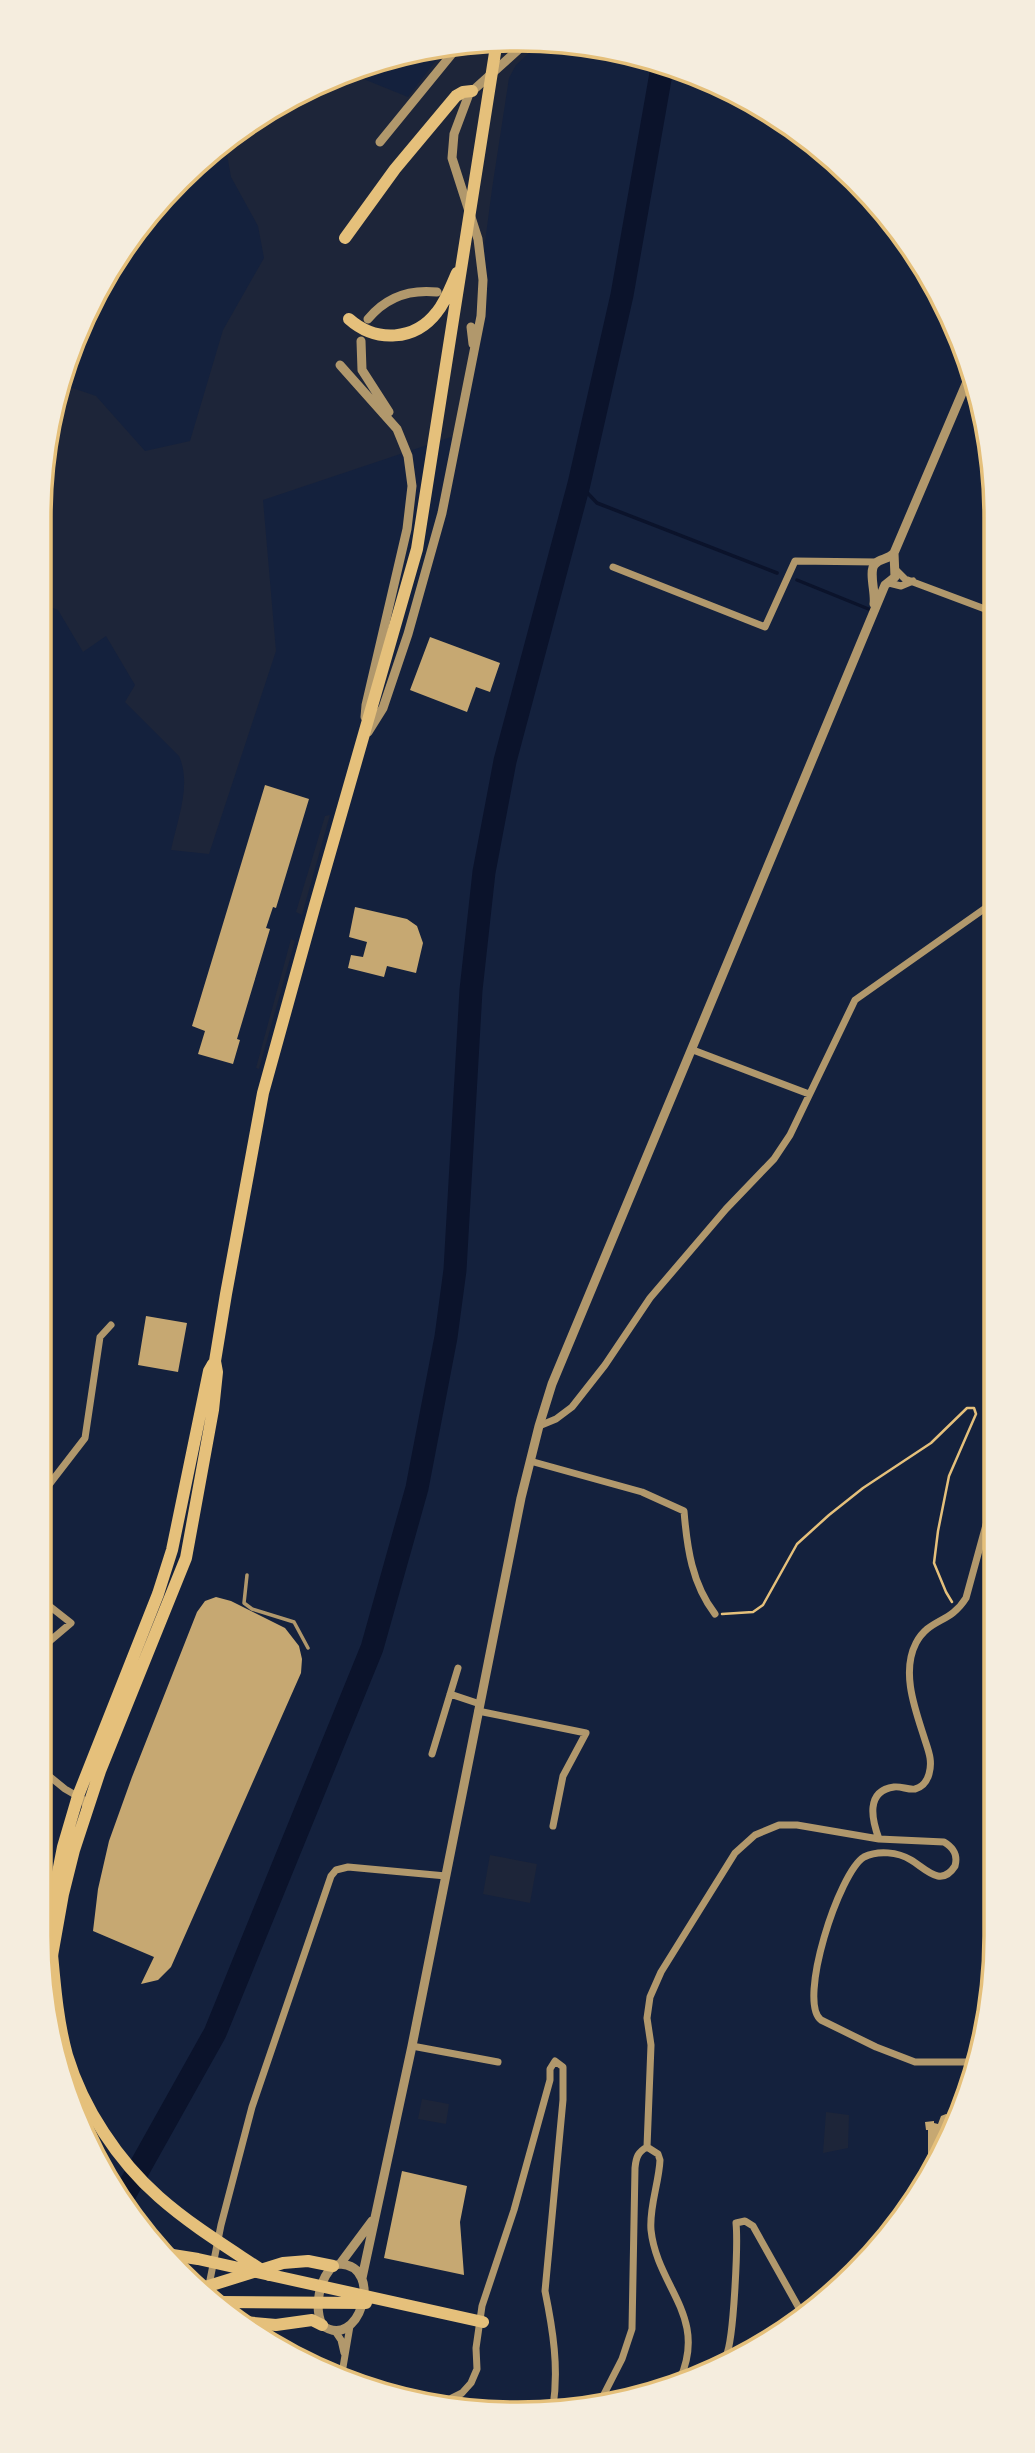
<svg xmlns="http://www.w3.org/2000/svg" width="1035" height="2453" font-family="Ubuntu,sans-serif">
<rect width="100%" height="100%" fill="#14213d"/>
<path fill="#1d2539" d="M 486,40 L 542,41 L 516,65 L 509,78 L 492,189 L 460,434 L 263,500 L 276,651 L 209,854 L 171,850 C 177,820 192,785 179,756 L 125,702 L 135,685 L 106,636 L 83,652 L 58,610 L 39,603 L 39,518 L 61,384 L 96,396 L 145,451 L 190,441 L 223,330 L 264,258 L 258,226 L 231,177 L 226,149 L 231,134 L 305,88 L 327,80 L 361,78 L 408,97 L 447,46 Z
M 330,815 L 302,915 L 296,912 L 325,816 Z
M 291,939 L 295,941 L 259,1069 L 256,1068 Z
M 490,1855 L 537,1864 L 530,1903 L 483,1894 Z
M 422,2099 L 449,2104 L 446,2124 L 418,2119 Z
M 826,2112 L 849,2115 L 848,2148 L 823,2153 Z"/>
<g fill="none" stroke-linecap="round" stroke-linejoin="round">
<path stroke="#0b132b" stroke-width="3.5" d="M 579,484 L 597,503 L 777,573
M 797,580 L 871,610"/>
<path stroke="#0b132b" stroke-width="23" d="M 121,2201 L 215,2033 L 372,1648 L 417,1488 L 446,1337 L 455,1270 L 471,990 L 484,872 L 505,761 L 579,484 L 622,295 L 663,62"/>
</g>
<path fill="#c6a872" d="M 430,637 L 500,663 L 490,692 L 476,687 L 467,712 L 410,690 Z
M 265,785 L 309,799 L 276,908 L 273,907 L 266,928 L 270,929 L 237,1039 L 240,1040 L 233,1064 L 198,1054 L 205,1031 L 192,1026 Z
M 355,907 L 407,919 L 417,926 L 423,943 L 416,973 L 387,966 L 384,977 L 348,968 L 351,955 L 363,957 L 367,942 L 349,937 Z
M 146,1316 L 187,1323 L 178,1372 L 138,1365 Z
M 216,1597 L 231,1601 L 285,1628 L 299,1646 L 302,1659 L 301,1673 L 171,1967 L 158,1980 L 141,1984 L 154,1957 L 93,1931 L 98,1889 L 109,1841 L 132,1777 L 197,1612 L 205,1601 Z
M 946,2114 L 956,2118 L 933,2161 L 928,2162 L 928,2130 L 926,2130 L 925,2122 L 934,2121 L 934,2123 L 938,2124 L 941,2116 Z
M 402,2171 L 467,2186 L 460,2222 L 464,2275 L 384,2258 Z"/>
<g fill="none" stroke-linecap="round" stroke-linejoin="round">
<path stroke="#e5c07b" stroke-width="2.5" d="M 722,1614 L 753,1612 L 763,1605 L 797,1544 L 829,1515 L 863,1488 L 931,1443 L 967,1408 L 974,1408 L 976,1414 L 949,1476 L 938,1531 L 934,1563 L 946,1592 L 952,1602"/>
<path stroke="#b1986c" stroke-width="3.5" d="M 247,1575 L 244,1603 L 252,1609 L 294,1622 L 308,1648"/>
<path stroke="#b1986c" stroke-width="7" d="M 613,567 L 765,627 L 795,561 L 876,562
M 895,569 L 905,579 L 993,612
M 889,583 L 901,586 L 913,581
M 693,1050 L 809,1094
M 539,1426 L 556,1419 L 572,1407 L 605,1365 L 650,1298 L 726,1209 L 774,1159 L 790,1135 L 855,1000 L 994,902
M 530,1461 L 642,1492 L 684,1511 C 687,1548 692,1584 715,1614
M 38,1499 L 85,1438 L 100,1337 L 111,1325
M 38,1597 L 71,1623 L 38,1651
M 450,1694 L 480,1704
M 478,1711 L 586,1733 L 563,1776 L 553,1826
M 432,1754 L 458,1668
M 38,1767 L 65,1789 L 84,1800 L 86,1809
M 879,1839 C 872,1820 865,1791 894,1787 C 901,1786 908,1790 915,1789 C 923,1787 927,1781 929,1774 C 933,1760 928,1750 924,1737 C 915,1709 901,1672 916,1643 C 929,1618 950,1624 966,1598 L 995,1492
M 412,2046 L 498,2062
M 647,2147 L 651,2045 L 647,2018 L 650,1997 L 661,1972 L 735,1853 L 755,1835 L 779,1825 L 797,1825 L 879,1839 L 944,1842 C 954,1848 958,1855 955,1866 C 941,1888 926,1869 911,1860 C 898,1852 878,1850 864,1857 C 839,1872 797,2002 821,2020 L 876,2047 L 915,2062 L 976,2062
M 647,2147 L 658,2154 L 660,2160 C 659,2183 649,2207 651,2230 C 657,2287 708,2316 680,2379
M 209,2285 L 221,2225 L 252,2107 L 331,1876 L 336,1870 L 348,1867 L 446,1876
M 335,2331 L 341,2340 L 344,2353
M 719,2364 C 720,2364 726,2356 726,2356 C 734,2340 738,2243 736,2223 L 745,2221 L 753,2226 L 804,2317
M 341,2379 L 350,2326
M 598,2406 L 622,2359 L 632,2329 L 635,2168 C 636,2157 638,2152 647,2147
M 446,2408 L 452,2398 L 462,2393 L 471,2383 L 477,2369 L 476,2348 L 482,2306 L 514,2210 L 550,2080 L 550,2069 L 555,2061 L 563,2067 L 563,2100 L 545,2291 C 553,2330 559,2368 553,2407"/>
<path stroke="#b1986c" stroke-width="9" d="M 380,142 L 460,44
M 368,319 C 386,297 409,289 437,292
M 471,327 L 473,344
M 361,341 L 362,370 L 389,412
M 340,365 L 397,429 L 408,456 L 412,486 L 407,529 L 366,705 L 365,717
M 885,585 L 895,577 L 894,553 L 969,377
M 874,604 C 876,593 868,571 875,564 C 880,558 888,560 894,553
M 368,732 L 383,708 L 408,634 L 442,513 L 481,316 L 483,280 L 478,239 L 452,158 L 454,134 L 469,94 L 528,41
M 340,2264 C 386,2266 358,2353 322,2325 C 314,2307 319,2280 333,2266 Z
M 340,2264 L 372,2221
M 362,2278 L 412,2046 L 521,1498 L 539,1426 L 552,1384 L 885,585"/>
<path stroke="#e5c07b" stroke-width="12" d="M 345,238 L 395,169 L 456,96 L 463,92 L 472,91
M 349,319 C 376,343 415,341 437,312 C 446,301 451,286 457,273
M 42,1954 L 63,1847 L 78,1796 L 158,1594 L 172,1550 L 209,1371 L 213,1364
M 47,1984 L 63,1894 L 74,1850 L 100,1771 L 186,1558 L 213,1410 L 217,1372 L 215,1361 L 226,1294 L 263,1093 L 315,905 L 417,549 L 497,40
M 202,2288 L 283,2263 L 308,2261 L 333,2266
M 244,2322 L 276,2325 L 312,2320 L 322,2325"/>
<path stroke="#e5c07b" stroke-width="12" d="M 52,1954 C 55,1987 58,2023 67,2055 C 83,2108 118,2161 159,2197 C 193,2227 232,2250 269,2275
M 160,2253 L 198,2259 L 483,2322
M 220,2302 L 366,2303"/>
</g>
<path d="M0 0H1035V2453H0ZM517 51H518A466 466 0 0 1 984 517V1936A466 466 0 0 1 518 2402H517A466 466 0 0 1 51 1936V517A466 466 0 0 1 517 51Z" fill="#f5edde" fill-rule="evenodd"/>
<path fill="none" stroke="#e5c07b" stroke-width="3.5" d="M517 51H518A466 466 0 0 1 984 517V1936A466 466 0 0 1 518 2402H517A466 466 0 0 1 51 1936V517A466 466 0 0 1 517 51Z"/>
</svg>
